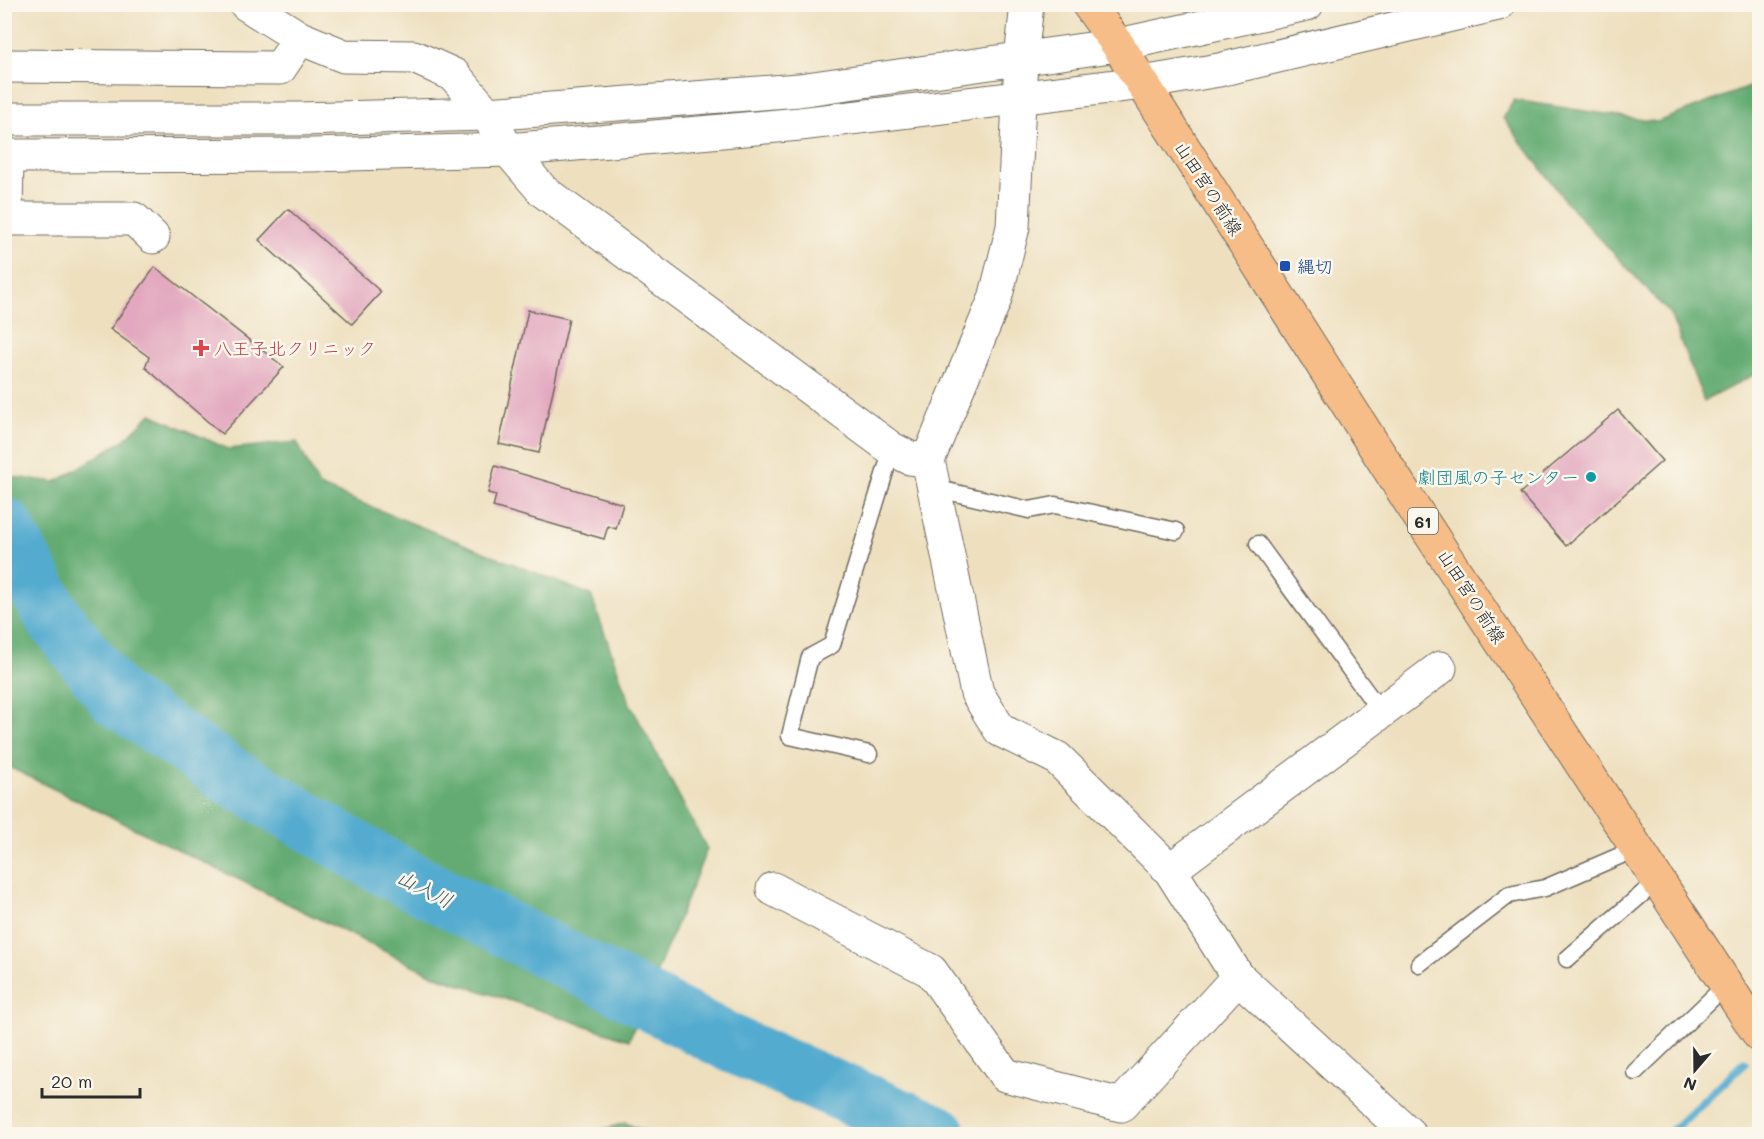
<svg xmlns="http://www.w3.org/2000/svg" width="1764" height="1139" font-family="Mali,'Klee One',sans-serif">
<rect width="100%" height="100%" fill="#fbf7ec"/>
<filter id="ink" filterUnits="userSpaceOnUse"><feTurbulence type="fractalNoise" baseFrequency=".0167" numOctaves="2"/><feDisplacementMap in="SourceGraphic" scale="12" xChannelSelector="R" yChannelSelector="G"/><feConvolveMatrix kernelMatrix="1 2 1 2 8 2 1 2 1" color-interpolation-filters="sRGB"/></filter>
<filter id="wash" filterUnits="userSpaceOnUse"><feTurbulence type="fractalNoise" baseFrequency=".008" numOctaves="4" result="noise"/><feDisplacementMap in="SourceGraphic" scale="24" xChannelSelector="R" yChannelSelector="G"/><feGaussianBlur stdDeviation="1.35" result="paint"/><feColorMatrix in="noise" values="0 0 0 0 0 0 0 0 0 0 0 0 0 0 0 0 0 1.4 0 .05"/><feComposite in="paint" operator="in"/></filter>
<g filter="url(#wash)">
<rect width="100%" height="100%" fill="#eee0bf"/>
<path fill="#64ab72" stroke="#486b4e" stroke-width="1.5" d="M 1759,83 L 1759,372 L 1704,401 L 1670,314 L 1567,203 L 1503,118 L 1514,100 L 1657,122 Z
M 151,414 L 228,449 L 297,442 L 319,486 L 591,595 L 629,702 L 707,849 L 629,1040 L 433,975 L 5,765 L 5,476 L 56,482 L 124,440 Z
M 625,1123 L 651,1134 L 587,1134 Z"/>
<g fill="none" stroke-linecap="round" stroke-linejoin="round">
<path stroke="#52abcf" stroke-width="9" d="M 1669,1134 L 1744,1063"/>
<path stroke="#52abcf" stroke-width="58" d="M 4,526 L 54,618 L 117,698 L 232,777 L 388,869 L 736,1046 L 938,1134"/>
</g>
<g id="blocks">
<path fill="#e3a8bf" d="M 288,209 L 381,292 L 352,324 L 259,240 Z
M 155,267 L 284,367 L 222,434 L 145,367 L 149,357 L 110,329 Z
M 528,310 L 569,319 L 539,453 L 499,444 Z
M 1618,410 L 1662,461 L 1566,546 L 1520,493 Z
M 495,466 L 623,504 L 616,529 L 608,526 L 604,539 L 493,507 L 496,495 L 488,493 Z"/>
</g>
</g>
<g filter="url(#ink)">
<use href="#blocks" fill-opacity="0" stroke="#6f6a5f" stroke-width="1.5"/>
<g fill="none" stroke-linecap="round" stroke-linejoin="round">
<g stroke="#6f6a5f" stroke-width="19">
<path id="service" d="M 934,488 L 1029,510 L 1055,505 L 1176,531
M 1258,544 L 1381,712
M 869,754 L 790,736 L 810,657 L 832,645 L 892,449
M 1567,959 L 1657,881
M 1419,964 L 1509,895 L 1545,888 L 1638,848
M 1635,1072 L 1726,985"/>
</g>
<g stroke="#6f6a5f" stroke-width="35">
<path id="minor" d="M 246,4 L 300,38 L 344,56 L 414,57 L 454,75 L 487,114 L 508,150 L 543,191 L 892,449 L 910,458 L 928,460
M 1027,4 L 1021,59 L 1013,227 L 995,299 L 928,460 L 977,693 L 1000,730 L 1057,758 L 1170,870 L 1238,977 L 1409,1134
M 4,66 L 280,68 L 300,38
M 7,156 L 6,219 L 134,219 L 153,237
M 1170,870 L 1440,668
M 773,889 L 931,971 L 1005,1075 L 1121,1105 L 1238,977"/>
</g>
<g stroke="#6f6a5f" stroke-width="35">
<path id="tertiary" d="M 4,119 L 299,119 L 487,114 L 799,90 L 1118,45 L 1307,4
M 4,156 L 310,155 L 508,150 L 800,124 L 1142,83 L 1219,70 L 1498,4"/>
</g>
<g stroke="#6f6a5f" stroke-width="35">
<path id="primary" d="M 1088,4 L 1118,45 L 1426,527 L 1760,1036"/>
</g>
<use href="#service" stroke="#fff" stroke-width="16"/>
<use href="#minor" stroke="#fff" stroke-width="33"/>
<use href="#tertiary" stroke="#fff" stroke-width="33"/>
<use href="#primary" stroke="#f7bd88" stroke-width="33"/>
</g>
</g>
<rect fill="#1a4fb4" stroke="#fbf7ec" stroke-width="2" x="1279" y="260" width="12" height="12" rx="3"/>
<path fill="#e0444e" stroke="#fbf7ec" stroke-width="2" d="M198 339h6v6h6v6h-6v6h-6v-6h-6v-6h6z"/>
<circle fill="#0f9aa8" stroke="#fbf7ec" stroke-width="2" cx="1591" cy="477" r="6"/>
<g text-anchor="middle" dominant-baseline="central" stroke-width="5" stroke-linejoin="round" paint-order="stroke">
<rect fill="#fbf7ec" stroke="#696865" stroke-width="1.5" x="1408" y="508" width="30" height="26" rx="4.5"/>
<g font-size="16" font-weight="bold" fill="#2b2b2b">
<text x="1423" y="521">61</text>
</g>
<g font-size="18" fill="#2b2b2b" stroke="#fbf7ec">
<text transform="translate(1209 188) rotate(57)">山田宮の前線</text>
<text transform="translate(1472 596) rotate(57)">山田宮の前線</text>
</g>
<g font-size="18" fill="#164399" stroke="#fbf7ec" text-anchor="start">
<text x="1297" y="266">縄切</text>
</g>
<g font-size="18" fill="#be3a42" stroke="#fbf7ec" text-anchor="start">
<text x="214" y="348">八王子北クリニック</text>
</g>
<g font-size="18" fill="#0d838f" stroke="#fbf7ec" text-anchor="end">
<text x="1579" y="477">劇団風の子センター</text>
</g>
<g font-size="20" font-style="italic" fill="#3b5e6d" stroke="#fbf7ec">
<text transform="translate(425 888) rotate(27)">山入川</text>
</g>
</g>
<rect width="1764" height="1139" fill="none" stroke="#fbf7ec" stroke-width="24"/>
<g transform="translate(1695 1070) rotate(200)" stroke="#fbf7ec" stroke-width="4.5" paint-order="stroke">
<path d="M0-4.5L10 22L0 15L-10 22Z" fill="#2b2b2b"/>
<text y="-9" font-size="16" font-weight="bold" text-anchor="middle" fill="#2b2b2b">N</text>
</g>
<path d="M42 1088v9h98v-9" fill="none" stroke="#2b2b2b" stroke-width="3"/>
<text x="51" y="1088" font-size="18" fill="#2b2b2b" stroke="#fbf7ec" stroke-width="4.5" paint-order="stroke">20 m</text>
</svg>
